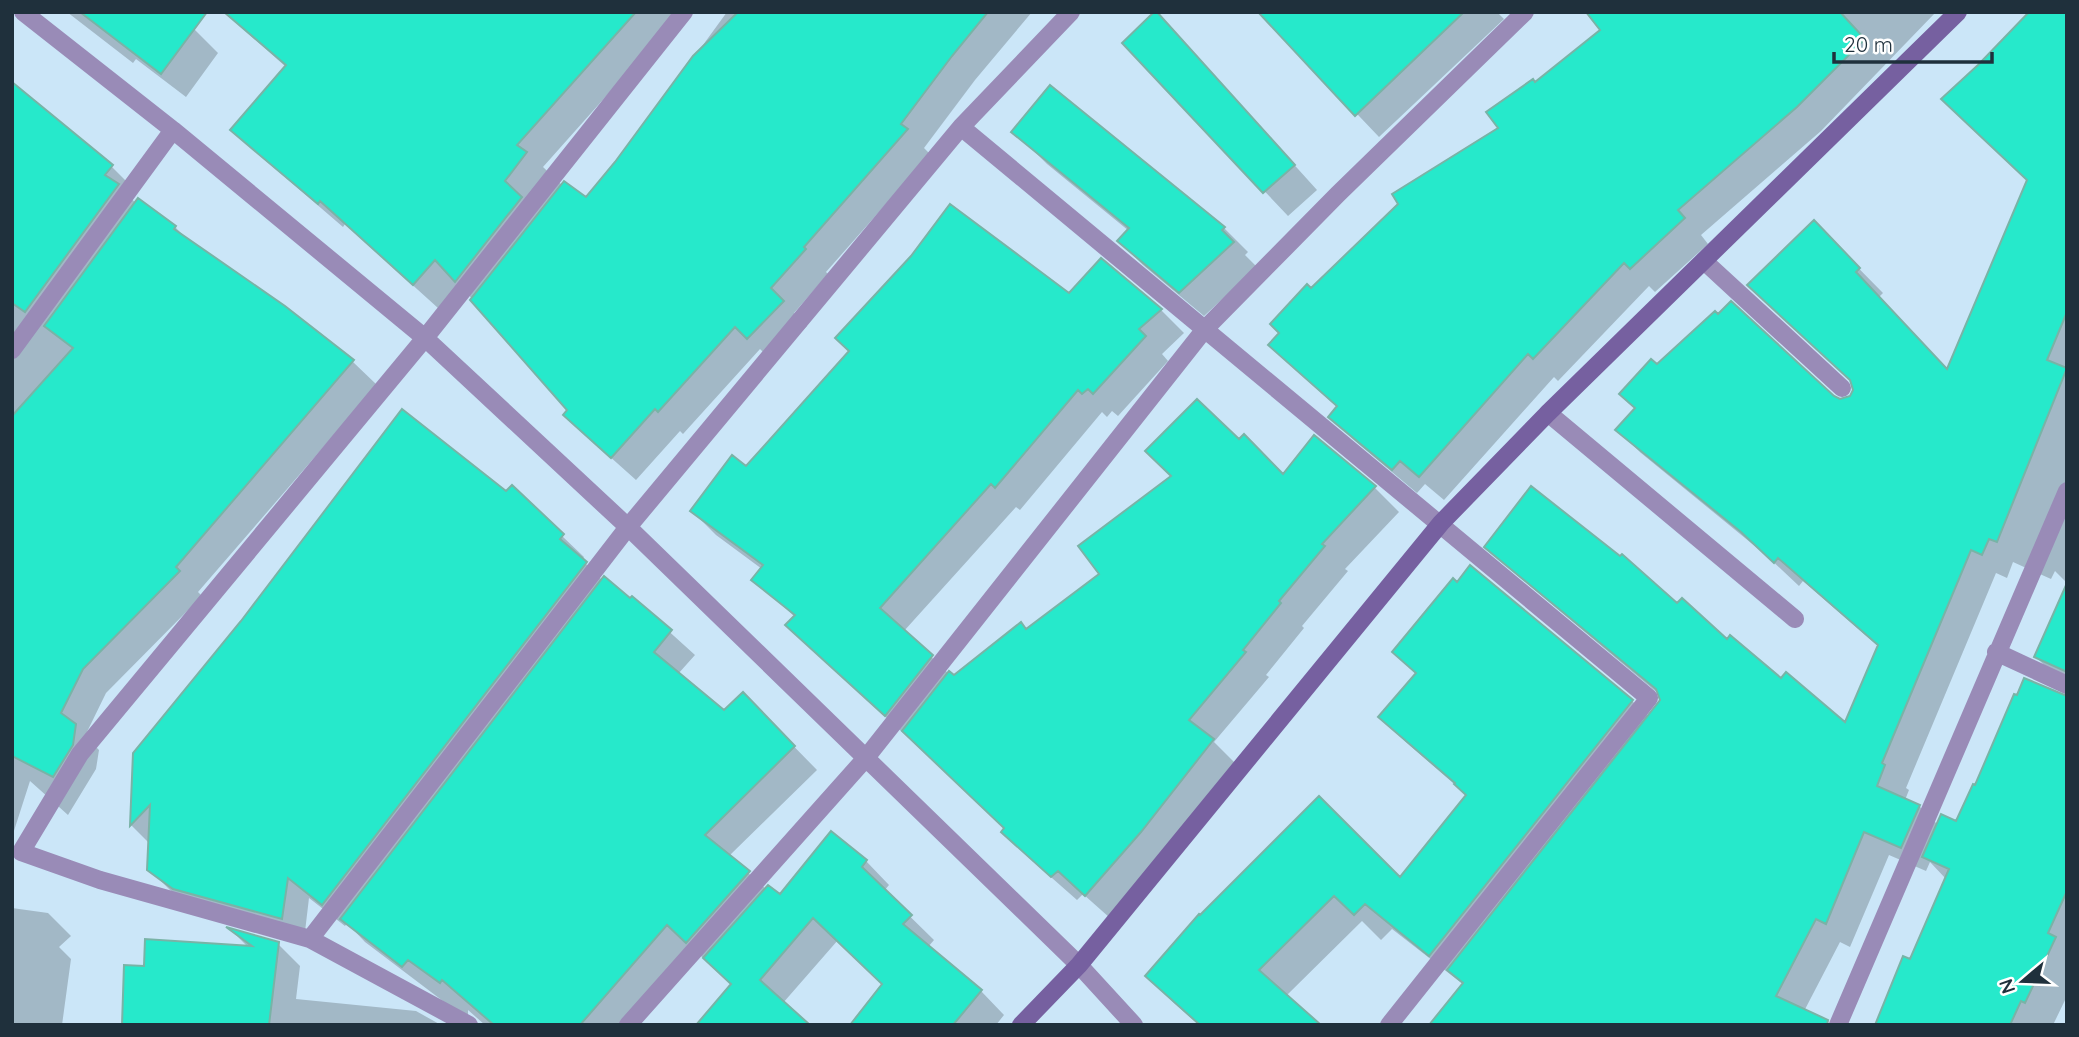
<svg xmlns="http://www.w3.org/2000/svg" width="2079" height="1037" font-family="Quicksand,sans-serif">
<rect width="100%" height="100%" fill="#cbe6f8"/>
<path fill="#0003" d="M 67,12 L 171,12 L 194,29 L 218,53 L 186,97 L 136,59 L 133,63 Z
M 224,12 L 681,12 L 543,167 L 563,186 L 586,200 L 617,163 L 727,12 L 1032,12 L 975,80 L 924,148 L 930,154 L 826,272 L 828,274 L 794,313 L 807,326 L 772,361 L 760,349 L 683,434 L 680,431 L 636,480 L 589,438 L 570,410 L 459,284 L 438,308 L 345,224 L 343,227 L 257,153 L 233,129 L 286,67 Z
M 1260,12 L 1497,12 L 1504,19 L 1379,137 Z
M 1589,12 L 1936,12 L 1821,131 L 1701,235 L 1708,244 L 1655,292 L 1649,286 L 1558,381 L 1554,377 L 1444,500 L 1425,484 L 1417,493 L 1355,441 L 1331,417 L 1338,408 L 1295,369 L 1312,291 L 1500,128 L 1535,84 L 1603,30 Z
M 2067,12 L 2067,583 L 2055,571 L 2051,579 L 2013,562 L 2007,578 L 1996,573 L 1906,788 L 1909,790 L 1905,800 L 1919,806 L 1938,825 L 1957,824 L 2067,697 L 2067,996 L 2053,1025 L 1880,1025 L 1911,961 L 1946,879 L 1930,862 L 1926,871 L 1889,855 L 1850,947 L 1840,942 L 1801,1017 L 1464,985 L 1392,929 L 1381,940 L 1362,921 L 1286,996 L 1319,1025 L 1199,1025 L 1174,1003 L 1147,976 L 1201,917 L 1400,879 L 1468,796 L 1407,743 L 1380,717 L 1417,675 L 1394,652 L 1632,701 L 1650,718 L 1662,699 L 1660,695 L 1511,570 L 1487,546 L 1677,605 L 1846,725 L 1879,647 L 1803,581 L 1799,586 L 1767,556 L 1641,453 L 1617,430 L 1636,409 L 1657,366 L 1833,398 L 1840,401 L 1851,398 L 1855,390 L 1814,223 L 1883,293 L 1879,297 L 1948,371 L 2028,181 Z
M 1179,37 L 1317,190 L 1288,216 L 1124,43 Z
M 12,83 L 112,167 L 135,190 L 129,197 L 136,203 L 138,200 L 175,227 L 190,242 L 284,307 L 353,362 L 377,385 L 198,592 L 202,596 L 106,693 L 85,736 L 99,750 L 96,769 L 68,815 L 30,781 L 12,837 Z
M 1065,100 L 1224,228 L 1248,252 L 1245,255 L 1257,267 L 1204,316 L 1143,265 L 1119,241 L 1129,231 L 1047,164 L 1023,140 Z
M 1069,296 L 1161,310 L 1184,333 L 1162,354 L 1168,361 L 1118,416 L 1112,411 L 1107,417 L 1102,412 L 1020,510 L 1016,507 L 904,631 L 949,674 L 954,677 L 1027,631 L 1102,574 L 1239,442 L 1284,476 L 1314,437 L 1375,488 L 1399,512 L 1345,569 L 1348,571 L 1302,626 L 1304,628 L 1266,675 L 1269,677 L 1214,742 L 1237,765 L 1110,918 L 1083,894 L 1077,900 L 1027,856 L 1003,832 L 1006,828 L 811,648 L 795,617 L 754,580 L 762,569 L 716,535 L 692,511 L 746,469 Z
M 562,536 L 584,557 L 582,560 L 603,581 L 630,601 L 632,598 L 695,655 L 678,674 L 725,712 L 766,718 L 817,770 L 729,856 L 766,889 L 780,897 L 832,833 L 866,861 L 889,885 L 884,891 L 934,940 L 928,947 L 981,991 L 1004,1015 L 996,1025 L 852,1025 L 884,984 L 838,940 L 783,1003 L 733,985 L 691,947 L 626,1025 L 485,1025 L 468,1010 L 468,1020 L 365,942 L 347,923 L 345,926 L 309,898 L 304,940 L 172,892 L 149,869 L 150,844 L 131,825 L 134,753 Z
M 2067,587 L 2067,684 L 2060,681 L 2036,657 Z
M 12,908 L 48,913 L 71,936 L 59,947 L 71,959 L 62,1025 L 12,1025 Z
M 232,931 L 278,944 L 300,966 L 296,999 L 416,1011 L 441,1025 L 124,1025 L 146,968 L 249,948 Z"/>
<path fill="#26e9cb" stroke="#79b3a6" stroke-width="2" d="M 80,12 L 207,12 L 161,74 Z
M 224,12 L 636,12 L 517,145 L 527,152 L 505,181 L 522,197 L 455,282 L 435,260 L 413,285 L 320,201 L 318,204 L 230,130 L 286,65 Z
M 738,12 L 988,12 L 952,56 L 901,124 L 908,129 L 804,247 L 806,249 L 771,288 L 784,301 L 747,339 L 735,327 L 658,412 L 655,409 L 611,458 L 563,415 L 567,410 L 470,300 L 564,181 L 586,197 L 615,162 L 693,56 Z
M 1154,12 L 1157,12 L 1295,165 L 1263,193 L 1122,43 Z
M 1258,12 L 1464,12 L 1355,116 Z
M 1586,12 L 1840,12 L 1865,39 L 1797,107 L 1678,210 L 1685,218 L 1630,269 L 1624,263 L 1533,359 L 1528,354 L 1419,477 L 1400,461 L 1392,470 L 1328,417 L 1337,406 L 1268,345 L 1279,333 L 1270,324 L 1307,284 L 1311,288 L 1398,204 L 1392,194 L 1498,128 L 1486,112 L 1533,79 L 1535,82 L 1600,30 Z
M 2029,12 L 2067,12 L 2067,312 L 2047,360 L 2067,368 L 1997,542 L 1989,539 L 1982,555 L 1971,550 L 1882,763 L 1885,765 L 1877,786 L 1920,805 L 1901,848 L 1864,832 L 1826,924 L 1816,919 L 1776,996 L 1828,1020 L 1827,1025 L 1429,1025 L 1463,983 L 1447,970 L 1660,700 L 1656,689 L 1484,547 L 1531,486 L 1620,556 L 1622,554 L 1677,603 L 1682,598 L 1727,639 L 1730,635 L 1781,678 L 1786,672 L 1845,722 L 1878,645 L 1778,558 L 1774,563 L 1741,532 L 1615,430 L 1635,408 L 1619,394 L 1651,359 L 1657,364 L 1715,311 L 1718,314 L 1731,301 L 1834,396 L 1840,399 L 1850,396 L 1853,390 L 1850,380 L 1747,285 L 1814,220 L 1860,268 L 1856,272 L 1947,369 L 2027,180 L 1941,99 L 1978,65 Z
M 12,82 L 113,165 L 105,175 L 119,184 L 25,312 L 12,303 Z
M 1050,85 L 1225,227 L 1222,230 L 1234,242 L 1179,293 L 1117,241 L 1129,228 L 1011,132 Z
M 138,198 L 176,226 L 174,229 L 285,306 L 354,360 L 176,567 L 180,571 L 83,669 L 61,713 L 76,724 L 73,745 L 53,777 L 12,756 L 12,416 L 73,348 L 44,326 Z
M 950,204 L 1069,293 L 1101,258 L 1162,309 L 1139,329 L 1146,336 L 1093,394 L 1088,389 L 1082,394 L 1078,390 L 995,488 L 991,484 L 880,608 L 933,655 L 885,716 L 785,625 L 795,615 L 751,580 L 763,565 L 690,511 L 732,455 L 746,466 L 849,351 L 835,338 L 911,256 Z
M 1197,399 L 1239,439 L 1244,434 L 1283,474 L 1314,435 L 1376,486 L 1322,544 L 1325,546 L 1279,601 L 1281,603 L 1243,650 L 1246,652 L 1189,720 L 1214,739 L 1141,832 L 1085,896 L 1058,871 L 1051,877 L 1001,832 L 1004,828 L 902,731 L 949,671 L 954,675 L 1021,622 L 1026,629 L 1099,574 L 1078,546 L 1171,476 L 1145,451 Z
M 402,409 L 506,491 L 512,485 L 564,534 L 560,539 L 587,562 L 322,905 L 288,878 L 282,919 L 173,889 L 147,870 L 150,805 L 130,826 L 133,753 L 241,621 Z
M 1470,565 L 1633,700 L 1429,956 L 1365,904 L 1354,915 L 1334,896 L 1259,970 L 1321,1025 L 1200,1025 L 1145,976 L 1199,914 L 1200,915 L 1319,796 L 1400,877 L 1466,795 L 1454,784 L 1455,783 L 1378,717 L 1416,673 L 1392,652 L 1453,578 L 1457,582 Z
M 604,576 L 630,598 L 632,596 L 672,630 L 654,652 L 724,710 L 743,692 L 795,746 L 705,835 L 750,871 L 686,943 L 667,925 L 580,1025 L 494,1025 L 442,980 L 440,983 L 408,960 L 402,967 L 340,919 Z
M 2067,583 L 2067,672 L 2034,657 Z
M 2024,678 L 2067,696 L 2067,891 L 2048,933 L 2056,937 L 2025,1003 L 2021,1001 L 2010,1025 L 1875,1025 L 1903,956 L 1910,959 L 1949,869 L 1922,857 L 1941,814 L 1956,821 L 1973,784 L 1975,785 L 2014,694 L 2017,695 Z
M 831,831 L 867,860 L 862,867 L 912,915 L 903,924 L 982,990 L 953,1025 L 850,1025 L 882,984 L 813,918 L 760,980 L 810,1025 L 696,1025 L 731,984 L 703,958 L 768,885 L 780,894 Z
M 226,927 L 279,942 L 269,1025 L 122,1025 L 124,965 L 144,966 L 145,939 L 252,946 Z"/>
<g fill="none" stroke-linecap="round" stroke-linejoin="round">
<path stroke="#998bb7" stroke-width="18" d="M 23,12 L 173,130 L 425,338 L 628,527 L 1079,965 L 1134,1025
M 961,127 L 1649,698 L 1389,1025
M 1704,261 L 1842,388
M 12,350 L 173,130
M 1548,413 L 1795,619
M 1996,652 L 2067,685
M 310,939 L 628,527 L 961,127 L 1071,12
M 469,1025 L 310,939 L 100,880 L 21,852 L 80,754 L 425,338 L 684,12
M 628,1025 L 865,759 L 1205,329 L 1338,194 L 1525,12
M 1838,1025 L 2067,491"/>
<path stroke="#7660a0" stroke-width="18" d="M 1021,1025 L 1079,965 L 1441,523 L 1548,413 L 1958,12"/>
</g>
<rect width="2079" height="1037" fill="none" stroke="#1f303c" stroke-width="28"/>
<g transform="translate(2023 981) rotate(251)" stroke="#ffffff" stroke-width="5" paint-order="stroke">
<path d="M0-5L12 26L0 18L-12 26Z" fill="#1f303c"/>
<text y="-10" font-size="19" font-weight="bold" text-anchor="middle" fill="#1f303c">N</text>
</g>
<path d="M1834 52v10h158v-10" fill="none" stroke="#1f303c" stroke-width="3.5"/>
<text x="1844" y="52" font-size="21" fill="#1f303c" stroke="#ffffff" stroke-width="5" paint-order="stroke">20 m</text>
</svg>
